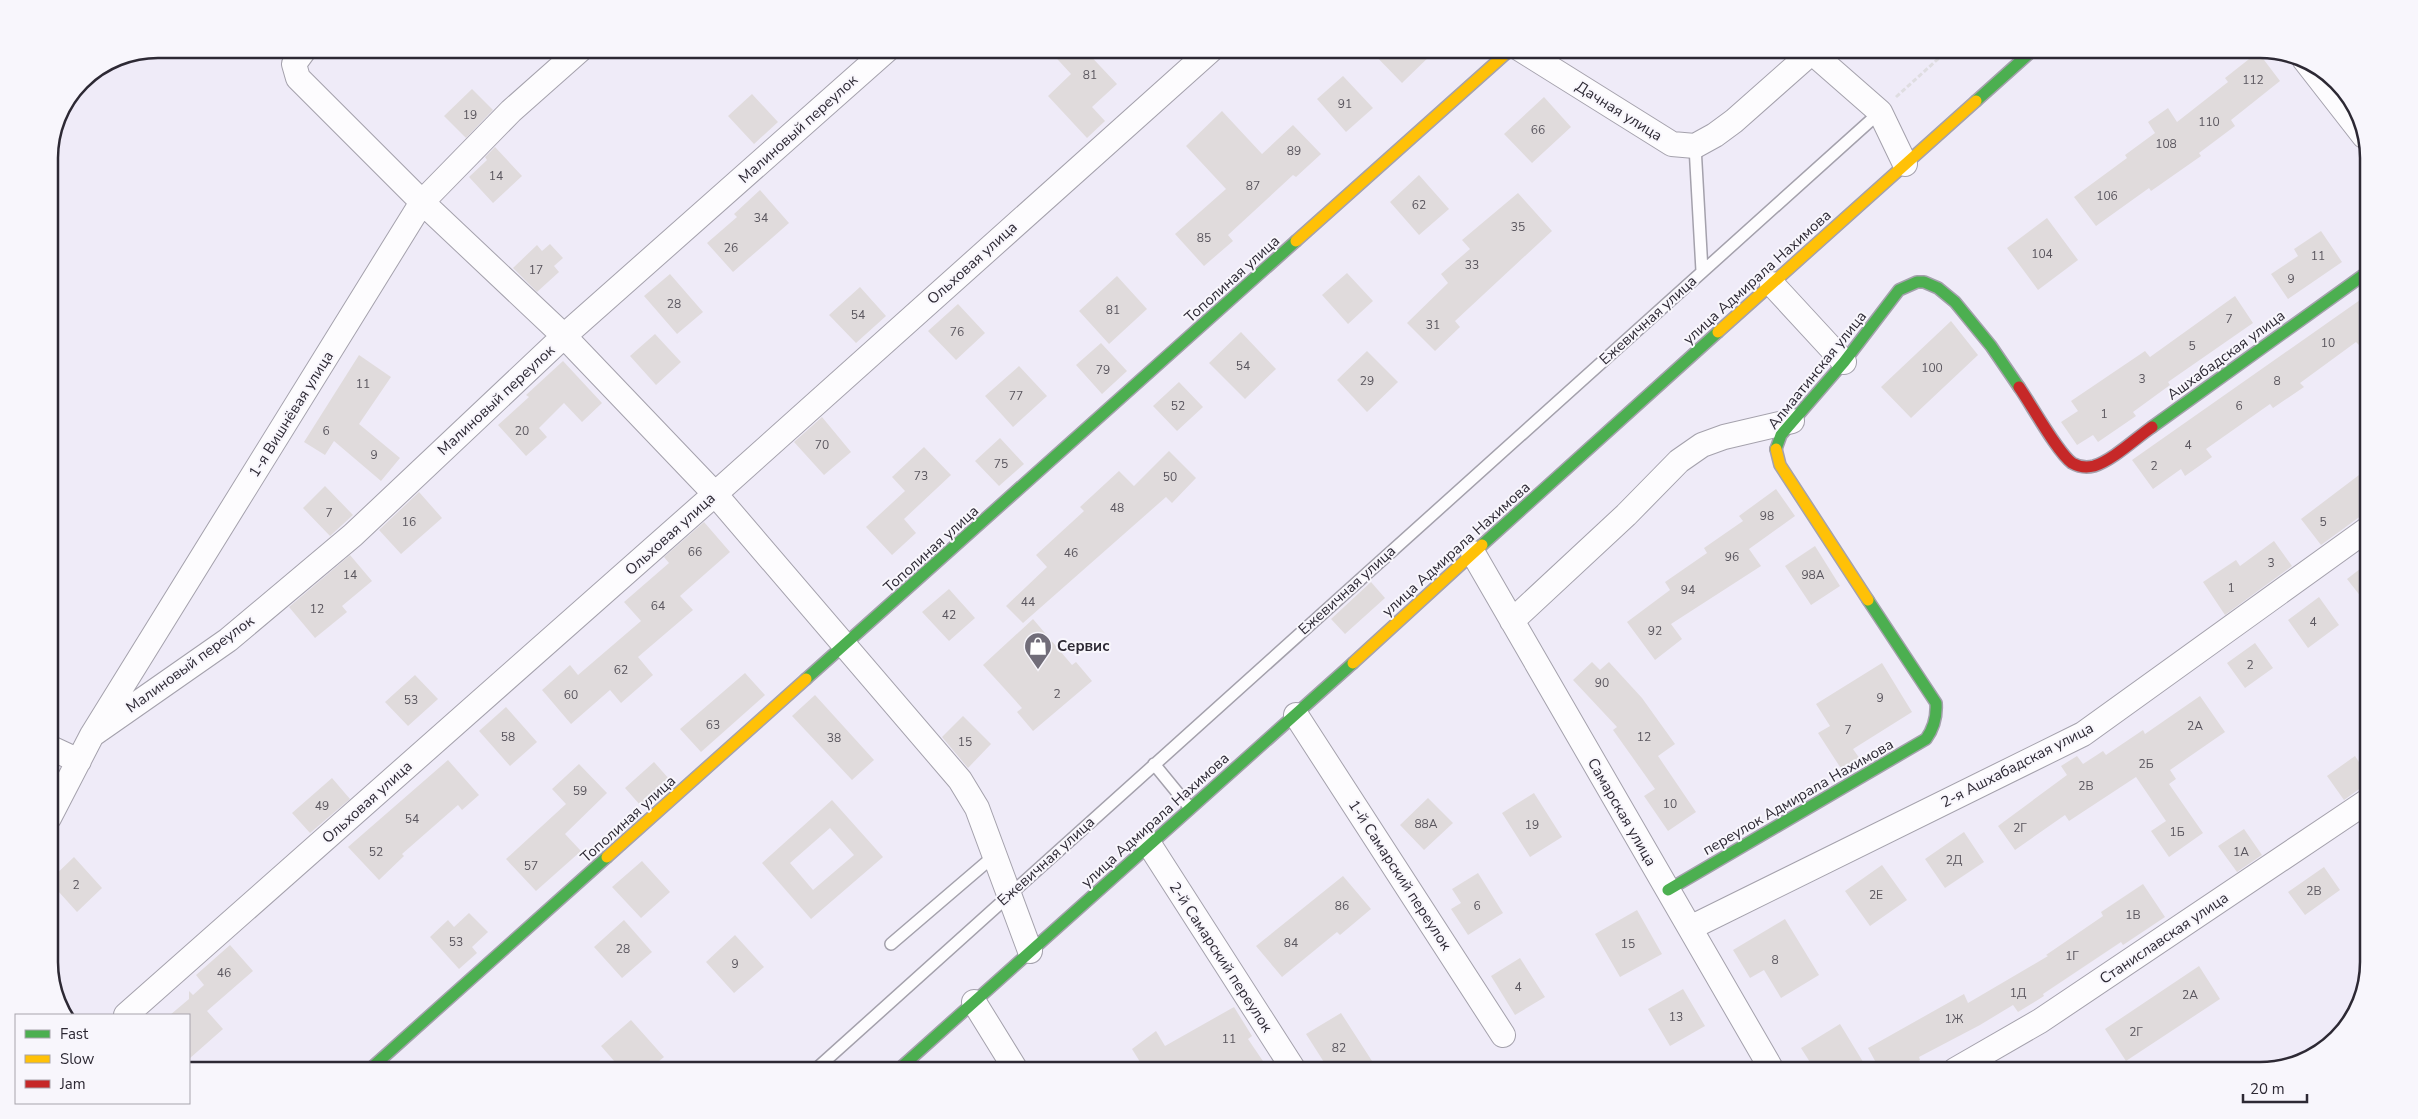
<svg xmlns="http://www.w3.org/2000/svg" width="2418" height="1119" font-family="'Nunito Sans',sans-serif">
<rect width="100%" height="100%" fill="#efebf8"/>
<path fill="#e0dbdc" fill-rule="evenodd" d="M 1048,49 L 1084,49 L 1117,84 L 1092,107 L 1105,121 L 1087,138 L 1048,96 L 1071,74 Z
M 1369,49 L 1437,49 L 1402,83 Z
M 2258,52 L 2280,81 L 2231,120 L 2235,126 L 2199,153 L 2201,156 L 2151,191 L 2149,188 L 2096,226 L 2074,197 L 2127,158 L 2125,155 L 2155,133 L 2148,122 L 2168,108 L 2177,122 L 2228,82 L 2225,78 Z
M 1343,76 L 1373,108 L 1346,132 L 1317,99 Z
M 472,89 L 493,110 L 466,138 L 444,116 Z
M 752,94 L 778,122 L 754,144 L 728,116 Z
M 1544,97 L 1571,127 L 1532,163 L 1504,134 Z
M 1222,111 L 1262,154 L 1293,125 L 1321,154 L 1296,177 L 1293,175 L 1228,235 L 1233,241 L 1204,266 L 1175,234 L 1226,189 L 1186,146 Z
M 495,147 L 522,176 L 493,203 L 469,177 L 487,160 L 485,157 Z
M 1419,175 L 1449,209 L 1419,235 L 1390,202 Z
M 760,190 L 789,223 L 733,272 L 707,243 L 737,217 L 734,214 Z
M 1518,193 L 1552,231 L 1455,321 L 1460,327 L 1435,351 L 1407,323 L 1448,283 L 1441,274 L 1470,249 L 1462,240 Z
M 2047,218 L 2078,260 L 2038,290 L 2007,248 Z
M 2321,231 L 2342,262 L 2288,299 L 2271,274 L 2298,256 L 2294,249 Z
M 550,244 L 563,258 L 554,266 L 559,272 L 537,292 L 513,268 L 537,245 L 542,251 Z
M 1347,273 L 1373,301 L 1348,324 L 1322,295 Z
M 670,274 L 703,312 L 677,334 L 644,296 Z
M 1117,276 L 1147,309 L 1109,344 L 1079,311 Z
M 860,287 L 886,316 L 856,343 L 829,315 Z
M 2235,296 L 2253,323 L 2168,382 L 2170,385 L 2133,412 L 2136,416 L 2098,442 L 2093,435 L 2077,445 L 2061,422 L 2078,411 L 2071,401 L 2145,351 L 2150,357 Z
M 2360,300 L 2369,311 L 2369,337 L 2359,345 L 2356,342 L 2300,383 L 2304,387 L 2273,408 L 2270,404 L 2206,449 L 2212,457 L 2185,476 L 2181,469 L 2153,489 L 2132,460 Z
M 958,304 L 985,333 L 956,360 L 928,331 Z
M 1951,321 L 1978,355 L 1911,418 L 1881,387 Z
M 1241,332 L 1276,369 L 1245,399 L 1209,363 Z
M 655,334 L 681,362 L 656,385 L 630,356 Z
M 1101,343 L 1127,371 L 1102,394 L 1076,365 Z
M 1367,351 L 1398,382 L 1367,412 L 1337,380 Z
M 359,355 L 391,377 L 359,424 L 400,458 L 381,481 L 334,441 L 325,455 L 304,442 Z
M 563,361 L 602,403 L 582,422 L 564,403 L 539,428 L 547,437 L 526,456 L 498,425 L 529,397 L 526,395 Z
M 1019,366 L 1047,396 L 1013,427 L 985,396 Z
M 1179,382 L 1203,407 L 1177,431 L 1153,406 Z
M 822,417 L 851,452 L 824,475 L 794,442 Z
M 1000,438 L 1024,464 L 999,486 L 975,461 Z
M 924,447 L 951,475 L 904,519 L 916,533 L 892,555 L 866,527 L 905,491 L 892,477 Z
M 1169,451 L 1196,478 L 1172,503 L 1166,497 L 1023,623 L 1006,606 L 1047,567 L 1036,555 L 1084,511 L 1080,507 L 1119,471 L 1134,486 Z
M 2359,475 L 2369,489 L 2369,510 L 2321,545 L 2301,519 Z
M 325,486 L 353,515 L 330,536 L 303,508 Z
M 1776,489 L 1795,516 L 1749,549 L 1761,566 L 1671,624 L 1682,639 L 1655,660 L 1627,622 L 1670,590 L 1665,582 L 1707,553 L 1704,548 L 1743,521 L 1739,516 Z
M 419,492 L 442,518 L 401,554 L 379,530 Z
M 704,522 L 730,552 L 680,596 L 693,610 L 638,657 L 653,675 L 621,703 L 610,690 L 571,724 L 542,690 L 570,665 L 578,675 L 641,621 L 624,602 L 669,563 L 664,557 Z
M 2274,541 L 2292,566 L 2225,615 L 2203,582 L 2236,560 L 2240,566 Z
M 1815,546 L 1840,586 L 1811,605 L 1785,566 Z
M 350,555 L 372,581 L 342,606 L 347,612 L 315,638 L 289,607 Z
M 2369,562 L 2369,607 L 2347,579 Z
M 1371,582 L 1385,598 L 1345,634 L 1331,619 Z
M 949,589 L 975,618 L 949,641 L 922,612 Z
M 2319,597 L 2339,625 L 2308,648 L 2288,620 Z
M 1033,619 L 1072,665 L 1076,662 L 1092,681 L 1033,731 L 1017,712 L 1022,708 L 983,665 Z
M 2255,643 L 2273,668 L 2245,688 L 2227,663 Z
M 1592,662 L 1600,670 L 1609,662 L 1642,698 L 1675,744 L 1658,756 L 1696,812 L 1668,831 L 1644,796 L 1655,789 L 1613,730 L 1617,727 L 1573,680 Z
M 1882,663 L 1912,712 L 1853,749 L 1860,759 L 1842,770 L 1818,733 L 1830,726 L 1816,704 Z
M 745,673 L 765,695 L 701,752 L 680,729 Z
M 415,675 L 438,699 L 408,726 L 385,702 Z
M 815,695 L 874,760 L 852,780 L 792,716 Z
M 2200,696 L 2225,732 L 2170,770 L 2176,779 L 2169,784 L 2203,833 L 2169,857 L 2151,831 L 2166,821 L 2136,777 L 2069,821 L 2065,815 L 2015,850 L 1998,826 L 2067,775 L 2061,766 L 2077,756 L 2083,764 L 2103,751 L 2106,755 L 2143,730 L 2145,734 Z
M 506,707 L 537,742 L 510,766 L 479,731 Z
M 963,716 L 991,744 L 968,768 L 942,737 Z
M 2355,756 L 2369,777 L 2369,782 L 2344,800 L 2327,776 Z
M 448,760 L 479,795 L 462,810 L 458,805 L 402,854 L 404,856 L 379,880 L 348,847 Z
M 654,762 L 670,780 L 641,806 L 625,788 Z
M 579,764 L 607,793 L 565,834 L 581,851 L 536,891 L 506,859 L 566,804 L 552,789 Z
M 332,778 L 350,799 L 310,833 L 292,813 Z
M 1534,793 L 1562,837 L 1530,857 L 1502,813 Z
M 1428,798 L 1453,823 L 1424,850 L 1400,825 Z
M 832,800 L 883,857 L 811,919 L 762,863 ZM 830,828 L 854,855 L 813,890 L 790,863 Z
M 2244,829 L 2262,855 L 2237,872 L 2218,846 Z
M 1964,832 L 1984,862 L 1945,888 L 1925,859 Z
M 74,857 L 102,888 L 77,912 L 49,881 Z
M 642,861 L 670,892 L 641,918 L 612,887 Z
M 1882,865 L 1907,900 L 1870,926 L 1845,891 Z
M 2324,867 L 2340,890 L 2305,915 L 2288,892 Z
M 1478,873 L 1503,913 L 1468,935 L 1451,909 L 1461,903 L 1452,889 Z
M 1343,876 L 1371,909 L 1340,935 L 1337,932 L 1282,977 L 1256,946 Z
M 2143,884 L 2165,917 L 2123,945 L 2121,942 L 2043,994 L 2044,996 L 2018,1012 L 2013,1005 L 1980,1025 L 1919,1057 L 1920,1060 L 1903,1070 L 1880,1070 L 1868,1048 L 1964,994 L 1968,1003 L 2048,956 L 2046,955 L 2103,916 L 2101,912 Z
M 1637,910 L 1662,954 L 1620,977 L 1595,934 Z
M 469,913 L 488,932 L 472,947 L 477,953 L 459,969 L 430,937 L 448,920 L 454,927 Z
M 1785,919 L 1819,975 L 1781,998 L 1764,970 L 1750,978 L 1733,950 Z
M 624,920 L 652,952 L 622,978 L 594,947 Z
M 735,935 L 764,967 L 734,993 L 706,962 Z
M 230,945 L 253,971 L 207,1011 L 223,1029 L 189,1059 L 189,1015 L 170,1015 L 189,999 L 189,991 L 193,995 L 204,985 L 196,975 Z
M 1520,958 L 1545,997 L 1515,1015 L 1491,976 Z
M 2199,966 L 2220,999 L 2126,1061 L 2105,1029 Z
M 1683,989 L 1705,1026 L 1670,1046 L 1648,1009 Z
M 1234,1007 L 1252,1036 L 1248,1039 L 1269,1070 L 1145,1070 L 1132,1049 L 1156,1031 L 1165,1046 Z
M 1341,1013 L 1372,1061 L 1358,1070 L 1329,1070 L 1306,1034 Z
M 631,1020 L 664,1057 L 648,1070 L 622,1070 L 601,1046 Z
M 1840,1024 L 1868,1070 L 1815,1070 L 1801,1048 Z"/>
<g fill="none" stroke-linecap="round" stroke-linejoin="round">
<g stroke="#a4a1ac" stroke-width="14">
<path id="lane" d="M 1695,146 L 1702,271
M 1154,764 L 1190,808
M 891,944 L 995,855
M 815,1070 L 1880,112"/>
</g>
<g stroke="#a4a1ac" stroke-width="26">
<path id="street" d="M 305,49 L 294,64 L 298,78 L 422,202 L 564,336 L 715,494 L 960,780 L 977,808 L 1030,951
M 1520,49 L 1672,144 L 1695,146 L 1715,135 L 1734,121 L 1812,52
M 1808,49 L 1880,112 L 1905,164
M 2304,59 L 2364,136
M 1772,284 L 1844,362
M 1473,553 L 1772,1070
M 1512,621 L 1626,515 L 1679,461 L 1702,445 L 1724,437 L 1792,421
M 1296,715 L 1503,1035
M 92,735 L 228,640 L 353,535 L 564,336 L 888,49
M 49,747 L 79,761
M 49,818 L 92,735 L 422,202 L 511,111 L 581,49
M 1149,844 L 1294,1070
M 1690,928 L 2083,734 L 2369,528
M 974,1002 L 1016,1070
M 126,1015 L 715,494 L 1212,49
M 1955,1070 L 2040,1021 L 2369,800"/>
</g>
<g stroke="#a4a1ac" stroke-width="14">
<path id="fast" d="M 1976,101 L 2034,49
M 2152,427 L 2369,271
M 1776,449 L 1781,435 L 1844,362 L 1899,290 L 1917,282 L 1924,282 L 1938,288 L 1955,302 L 1991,346 L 2019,387
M 1482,545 L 1718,332
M 806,679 L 1296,241
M 1668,890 L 1926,739 C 1934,728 1937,717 1936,703 L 1868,600
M 369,1070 L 607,857
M 898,1070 L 1353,663"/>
</g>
<g stroke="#a4a1ac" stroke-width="14">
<path id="slow" d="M 1296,241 L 1511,49
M 1718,332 L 1976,101
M 1776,449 L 1780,465 L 1868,600
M 1353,663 L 1482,545
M 607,857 L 806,679"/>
</g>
<g stroke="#a4a1ac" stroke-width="14">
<path id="jam" d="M 2019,387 C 2031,404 2057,452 2072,463 C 2079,467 2086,468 2094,466 C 2113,460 2136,438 2152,427"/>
</g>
<path stroke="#dfdde1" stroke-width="3" stroke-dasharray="5 2.5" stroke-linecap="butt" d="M 1896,97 L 1949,49"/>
<use href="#lane" stroke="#fdfcfe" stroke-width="11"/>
<use href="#street" stroke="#fdfcfe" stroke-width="24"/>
<use href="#fast" stroke="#4caf50" stroke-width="11"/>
<use href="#slow" stroke="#ffc107" stroke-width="11"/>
<use href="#jam" stroke="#c62828" stroke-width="11"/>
</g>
<defs>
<g id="shop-pin" transform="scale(1.4375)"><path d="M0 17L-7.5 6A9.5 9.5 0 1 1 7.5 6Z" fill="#716d79" stroke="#f8f6fc"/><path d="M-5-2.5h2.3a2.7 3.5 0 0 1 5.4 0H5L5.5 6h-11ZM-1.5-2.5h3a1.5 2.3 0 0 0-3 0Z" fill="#fff"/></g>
</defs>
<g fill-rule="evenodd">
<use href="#shop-pin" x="1038" y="646"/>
</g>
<g text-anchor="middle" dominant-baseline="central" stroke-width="4" stroke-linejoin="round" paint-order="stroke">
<g font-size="12" fill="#5a565e">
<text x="1090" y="75">81</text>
<text x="2253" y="80">112</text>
<text x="1345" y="104">91</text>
<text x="470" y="115">19</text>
<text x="2209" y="122">110</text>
<text x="1538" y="130">66</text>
<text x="2166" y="144">108</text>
<text x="1294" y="151">89</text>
<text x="496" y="176">14</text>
<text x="1253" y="186">87</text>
<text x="2107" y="196">106</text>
<text x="1419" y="205">62</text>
<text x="761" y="218">34</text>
<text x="1518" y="227">35</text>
<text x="1204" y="238">85</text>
<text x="731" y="248">26</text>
<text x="2042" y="254">104</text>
<text x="2318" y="256">11</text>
<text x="1472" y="265">33</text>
<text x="536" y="270">17</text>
<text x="2291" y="279">9</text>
<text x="674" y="304">28</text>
<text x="1113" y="310">81</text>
<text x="858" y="315">54</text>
<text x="2229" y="319">7</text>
<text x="1433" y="325">31</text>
<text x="957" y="332">76</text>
<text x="2328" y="343">10</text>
<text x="2192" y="346">5</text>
<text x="1243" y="366">54</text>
<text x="1932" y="368">100</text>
<text x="1103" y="370">79</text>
<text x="2142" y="379">3</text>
<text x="1367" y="381">29</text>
<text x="2277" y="381">8</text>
<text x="363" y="384">11</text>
<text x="1016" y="396">77</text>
<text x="1178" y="406">52</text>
<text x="2239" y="406">6</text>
<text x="2104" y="414">1</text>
<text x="326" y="431">6</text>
<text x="522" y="431">20</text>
<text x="822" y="445">70</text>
<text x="2188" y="445">4</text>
<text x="374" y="455">9</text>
<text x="1001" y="464">75</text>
<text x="2154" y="466">2</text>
<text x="921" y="476">73</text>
<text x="1170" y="477">50</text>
<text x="1117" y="508">48</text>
<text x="329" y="513">7</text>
<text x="1767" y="516">98</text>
<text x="409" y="522">16</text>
<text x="2323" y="522">5</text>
<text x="695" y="552">66</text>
<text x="1071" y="553">46</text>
<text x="1732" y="557">96</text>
<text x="2271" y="563">3</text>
<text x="350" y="575">14</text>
<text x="1813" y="575">98А</text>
<text x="2231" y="588">1</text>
<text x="1688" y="590">94</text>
<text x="1028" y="602">44</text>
<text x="658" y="606">64</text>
<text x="317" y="609">12</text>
<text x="949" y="615">42</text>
<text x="2313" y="622">4</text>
<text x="1655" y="631">92</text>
<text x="2250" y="665">2</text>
<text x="621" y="670">62</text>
<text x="1602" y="683">90</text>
<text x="1057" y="694">2</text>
<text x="571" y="695">60</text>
<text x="1880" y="698">9</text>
<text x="411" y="700">53</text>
<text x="713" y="725">63</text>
<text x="2195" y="726">2А</text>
<text x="1848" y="730">7</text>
<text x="508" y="737">58</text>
<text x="1644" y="737">12</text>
<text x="834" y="738">38</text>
<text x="965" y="742">15</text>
<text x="2146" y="764">2Б</text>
<text x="2086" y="786">2В</text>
<text x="580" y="791">59</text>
<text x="1670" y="804">10</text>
<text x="322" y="806">49</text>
<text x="412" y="819">54</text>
<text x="1426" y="824">88А</text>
<text x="1532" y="825">19</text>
<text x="2020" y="828">2Г</text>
<text x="2177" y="832">1Б</text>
<text x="376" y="852">52</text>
<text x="2241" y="852">1А</text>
<text x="1954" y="860">2Д</text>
<text x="531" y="866">57</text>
<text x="76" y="885">2</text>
<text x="2314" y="891">2В</text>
<text x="1876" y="895">2Е</text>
<text x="1342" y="906">86</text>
<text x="1477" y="906">6</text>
<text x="2133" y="915">1В</text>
<text x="456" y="942">53</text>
<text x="1291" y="943">84</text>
<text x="1628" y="944">15</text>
<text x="623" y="949">28</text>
<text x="2072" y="956">1Г</text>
<text x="1775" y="960">8</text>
<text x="735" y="964">9</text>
<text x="224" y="973">46</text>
<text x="1518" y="987">4</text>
<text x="2018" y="993">1Д</text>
<text x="2190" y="995">2А</text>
<text x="1676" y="1017">13</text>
<text x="1954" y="1019">1Ж</text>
<text x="2136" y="1032">2Г</text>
<text x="1229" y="1039">11</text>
<text x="1339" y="1048">82</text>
</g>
<g font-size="15" fill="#2d2934" stroke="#f8f6fc">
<text transform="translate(1619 111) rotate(32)">Дачная улица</text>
<text transform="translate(798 129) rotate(-42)">Малиновый переулок</text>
<text transform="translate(972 263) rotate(-42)">Ольховая улица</text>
<text transform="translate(1757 277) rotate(-42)">улица Адмирала Нахимова</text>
<text transform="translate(1232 279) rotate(-42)">Тополиная улица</text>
<text transform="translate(1648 320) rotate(-42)">Ежевичная улица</text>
<text transform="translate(2226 355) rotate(-36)">Ашхабадская улица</text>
<text transform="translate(1817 370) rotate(-51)">Алмаатинская улица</text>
<text transform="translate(496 400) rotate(-43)">Малиновый переулок</text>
<text transform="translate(291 414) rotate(-58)">1-я Вишнёвая улица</text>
<text transform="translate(670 534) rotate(-42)">Ольховая улица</text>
<text transform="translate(931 549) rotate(-42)">Тополиная улица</text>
<text transform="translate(1456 549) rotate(-42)">улица Адмирала Нахимова</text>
<text transform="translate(1347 590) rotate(-42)">Ежевичная улица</text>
<text transform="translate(190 664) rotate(-36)">Малиновый переулок</text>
<text transform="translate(2017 765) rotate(-27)">2-я Ашхабадская улица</text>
<text transform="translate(1798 797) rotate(-30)">переулок Адмирала Нахимова</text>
<text transform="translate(367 802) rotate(-42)">Ольховая улица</text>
<text transform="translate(1622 812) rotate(60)">Самарская улица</text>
<text transform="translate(628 819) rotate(-42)">Тополиная улица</text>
<text transform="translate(1155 820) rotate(-42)">улица Адмирала Нахимова</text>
<text transform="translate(1046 861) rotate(-42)">Ежевичная улица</text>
<text transform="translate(1400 875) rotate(57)">1-й Самарский переулок</text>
<text transform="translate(2164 938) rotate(-34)">Станиславская улица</text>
<text transform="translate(1221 957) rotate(57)">2-й Самарский переулок</text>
</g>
<g font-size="15" font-weight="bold" fill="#2d2934" stroke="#f8f6fc" text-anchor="start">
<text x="1057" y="646">Сервис</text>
</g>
</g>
<path d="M0 0H2418V1119H0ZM158 58H2260A100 100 0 0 1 2360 158V962A100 100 0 0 1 2260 1062H158A100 100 0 0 1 58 962V158A100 100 0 0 1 158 58Z" fill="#f8f6fc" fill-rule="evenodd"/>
<path fill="none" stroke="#2d2934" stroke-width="2.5" d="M158 58H2260A100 100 0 0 1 2360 158V962A100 100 0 0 1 2260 1062H158A100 100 0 0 1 58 962V158A100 100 0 0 1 158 58Z"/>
<rect x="15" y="1014" width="175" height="90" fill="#f8f6fc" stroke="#a7a4ac"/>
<rect x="25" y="1030" width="25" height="8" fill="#4caf50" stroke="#a7a4ac"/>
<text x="60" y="1039" font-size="15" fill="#2d2934">Fast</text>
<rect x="25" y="1055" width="25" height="8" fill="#ffc107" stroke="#a7a4ac"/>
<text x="60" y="1064" font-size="15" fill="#2d2934">Slow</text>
<rect x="25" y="1080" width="25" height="8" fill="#c62828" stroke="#a7a4ac"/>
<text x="60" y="1089" font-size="15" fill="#2d2934">Jam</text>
<path d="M2243 1094v8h64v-8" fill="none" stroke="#2d2934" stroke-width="2.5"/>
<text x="2250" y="1094" font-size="15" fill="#2d2934" stroke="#f8f6fc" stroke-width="4" paint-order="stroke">20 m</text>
</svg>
